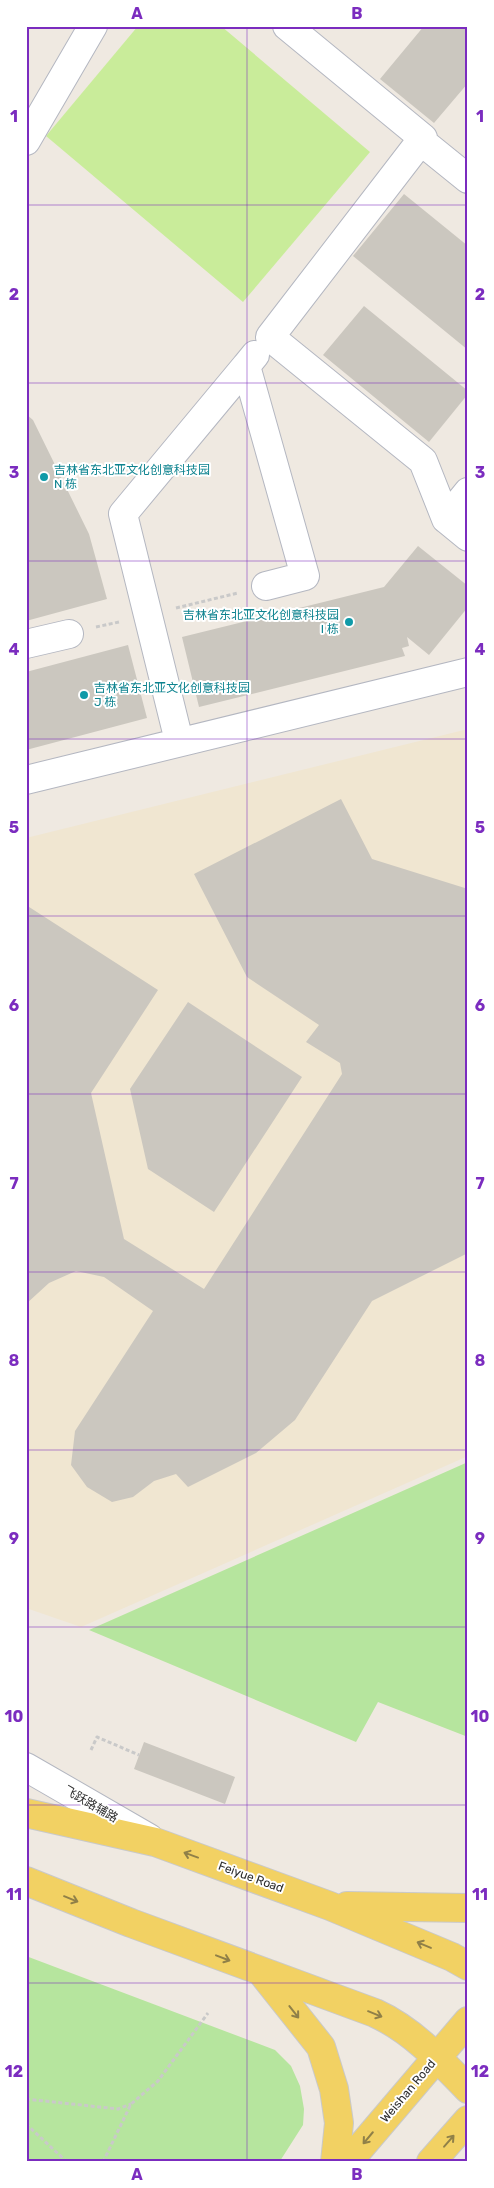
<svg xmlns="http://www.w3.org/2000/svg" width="494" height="2188" font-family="Rubik,'Noto Sans SC',sans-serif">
<rect width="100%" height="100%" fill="#efe9e1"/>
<path fill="#f0e6d1" d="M 468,729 L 468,1456 L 81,1627 L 26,1608 L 26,838 Z"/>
<path fill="#b6e59e" d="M 468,1462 L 468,1737 L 378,1702 L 356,1742 L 89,1630 Z
M 26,1956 L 275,2050 L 291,2066 L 300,2086 L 304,2109 L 303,2125 L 280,2161 L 26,2162 Z"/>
<path fill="#c9ec9a" d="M 138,26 L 221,26 L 370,152 L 243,302 L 46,136 Z"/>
<path fill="#cbc7bf" d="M 424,26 L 468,26 L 468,83 L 434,123 L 380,79 Z
M 404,194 L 468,246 L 468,350 L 353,256 Z
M 364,306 L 468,391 L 468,394 L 429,442 L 323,355 Z
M 26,414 L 33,420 L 89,534 L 107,599 L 26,621 Z
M 418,546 L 468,586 L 468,607 L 429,655 L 407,637 L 409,646 L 402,648 L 405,656 L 199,707 L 182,637 L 384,587 Z
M 128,645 L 147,718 L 26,750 L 26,672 Z
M 341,799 L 372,859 L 468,889 L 468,1253 L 372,1301 L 295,1420 L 256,1453 L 188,1487 L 176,1474 L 154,1481 L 133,1497 L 112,1502 L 87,1487 L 71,1465 L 75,1431 L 153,1311 L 104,1277 L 76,1271 L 49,1283 L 26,1304 L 26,905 L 158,990 L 91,1093 L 124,1239 L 204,1289 L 342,1074 L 340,1063 L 306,1042 L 319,1025 L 247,977 L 194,874 Z
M 188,1002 L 302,1077 L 214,1212 L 148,1169 L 130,1089 Z
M 144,1742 L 235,1777 L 225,1804 L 134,1769 Z"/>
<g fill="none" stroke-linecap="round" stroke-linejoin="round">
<g stroke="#b4b7c1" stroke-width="30">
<path id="minor" d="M 287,26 L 423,138 L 270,337 L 423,461 L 446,519 L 468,537
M 26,141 L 93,26
M 421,141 L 468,179
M 255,355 L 246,366 L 305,576 L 266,586
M 446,519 L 468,492
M 26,644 L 69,634
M 179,741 L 123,514 L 246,366
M 26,780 L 468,672
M 26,1767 L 149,1838"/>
</g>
<g stroke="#c9c9c9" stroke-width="30">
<path id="major" d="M 26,1813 L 155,1842 L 330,1906 L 452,1957 L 468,1966
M 26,1881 L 131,1923 L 375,2013 C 412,2030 440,2060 468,2089
M 347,1906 L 468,1908
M 263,1974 L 321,2047 L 334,2089 L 339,2123 L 335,2162
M 348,2162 L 468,2021
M 431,2162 L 468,2120"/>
</g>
<path stroke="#c9c9c9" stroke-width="3" stroke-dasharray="4 2.5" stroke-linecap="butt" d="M 176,608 L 238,593
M 96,627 L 119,622
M 91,1750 L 97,1737 L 139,1755
M 26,2099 L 118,2109 L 131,2104
M 26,2124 L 67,2162
M 103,2162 L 131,2104 L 158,2081 L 208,2013"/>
<use href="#minor" stroke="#fff" stroke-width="28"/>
<use href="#major" stroke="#f2d163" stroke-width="28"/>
</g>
<defs><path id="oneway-shaft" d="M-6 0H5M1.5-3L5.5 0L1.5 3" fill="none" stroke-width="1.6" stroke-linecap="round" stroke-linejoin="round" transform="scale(1.25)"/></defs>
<g stroke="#908048">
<use href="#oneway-shaft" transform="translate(191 1855) rotate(-160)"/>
<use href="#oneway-shaft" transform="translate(71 1899) rotate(22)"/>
<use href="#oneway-shaft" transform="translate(424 1945) rotate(-157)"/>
<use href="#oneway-shaft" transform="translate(223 1958) rotate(21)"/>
<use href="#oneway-shaft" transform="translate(294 2012) rotate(52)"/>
<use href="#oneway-shaft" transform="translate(375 2014) rotate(22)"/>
<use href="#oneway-shaft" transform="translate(368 2138) rotate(130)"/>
<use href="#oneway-shaft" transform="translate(449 2141) rotate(-49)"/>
</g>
<path fill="none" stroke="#7b2cbf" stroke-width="1" stroke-opacity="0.55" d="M 247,26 L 247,2162M 26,205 L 468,205M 26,383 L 468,383M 26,561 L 468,561M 26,739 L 468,739M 26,916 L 468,916M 26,1094 L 468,1094M 26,1272 L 468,1272M 26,1450 L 468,1450M 26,1627 L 468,1627M 26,1805 L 468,1805M 26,1983 L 468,1983"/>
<g fill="#0f9aa8" stroke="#fff" stroke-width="2">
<circle cx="44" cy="477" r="5"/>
<circle cx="349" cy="622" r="5"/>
<circle cx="84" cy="695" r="5"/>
</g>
<g text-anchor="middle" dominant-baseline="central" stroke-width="4" stroke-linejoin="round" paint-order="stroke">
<g font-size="12" fill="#0d838f" stroke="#fff" text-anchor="start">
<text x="54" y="470">吉林省东北亚文化创意科技园<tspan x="54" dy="14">N 栋</tspan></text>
<text x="339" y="615" text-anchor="end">吉林省东北亚文化创意科技园<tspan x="339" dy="14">I 栋</tspan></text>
<text x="94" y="688">吉林省东北亚文化创意科技园<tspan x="94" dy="14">J 栋</tspan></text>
</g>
<g font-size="12" fill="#2e2e2e" stroke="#fff">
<text transform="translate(91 1804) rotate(30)">飞跃路辅路</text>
<text transform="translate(251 1877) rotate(20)">Feiyue Road</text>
<text transform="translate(408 2091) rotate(-50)">Weishan Road</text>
</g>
</g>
<rect width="494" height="2188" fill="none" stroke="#ffffff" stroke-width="55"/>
<rect x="28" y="28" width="438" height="2132" fill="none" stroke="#7b2cbf" stroke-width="2"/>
<g font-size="16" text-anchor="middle" font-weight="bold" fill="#7b2cbf">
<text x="137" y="19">A</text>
<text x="357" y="19">B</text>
<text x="14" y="122">1</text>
<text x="480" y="122">1</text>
<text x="14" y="300">2</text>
<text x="480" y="300">2</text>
<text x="14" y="478">3</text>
<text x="480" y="478">3</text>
<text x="14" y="655">4</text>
<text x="480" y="655">4</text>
<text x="14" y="833">5</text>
<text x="480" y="833">5</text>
<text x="14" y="1011">6</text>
<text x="480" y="1011">6</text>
<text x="14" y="1189">7</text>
<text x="480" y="1189">7</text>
<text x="14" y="1366">8</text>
<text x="480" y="1366">8</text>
<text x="14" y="1544">9</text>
<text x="480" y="1544">9</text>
<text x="14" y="1722">10</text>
<text x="480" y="1722">10</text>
<text x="14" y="1900">11</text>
<text x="480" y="1900">11</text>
<text x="14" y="2077">12</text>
<text x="480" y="2077">12</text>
<text x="137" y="2180">A</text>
<text x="357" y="2180">B</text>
</g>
</svg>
